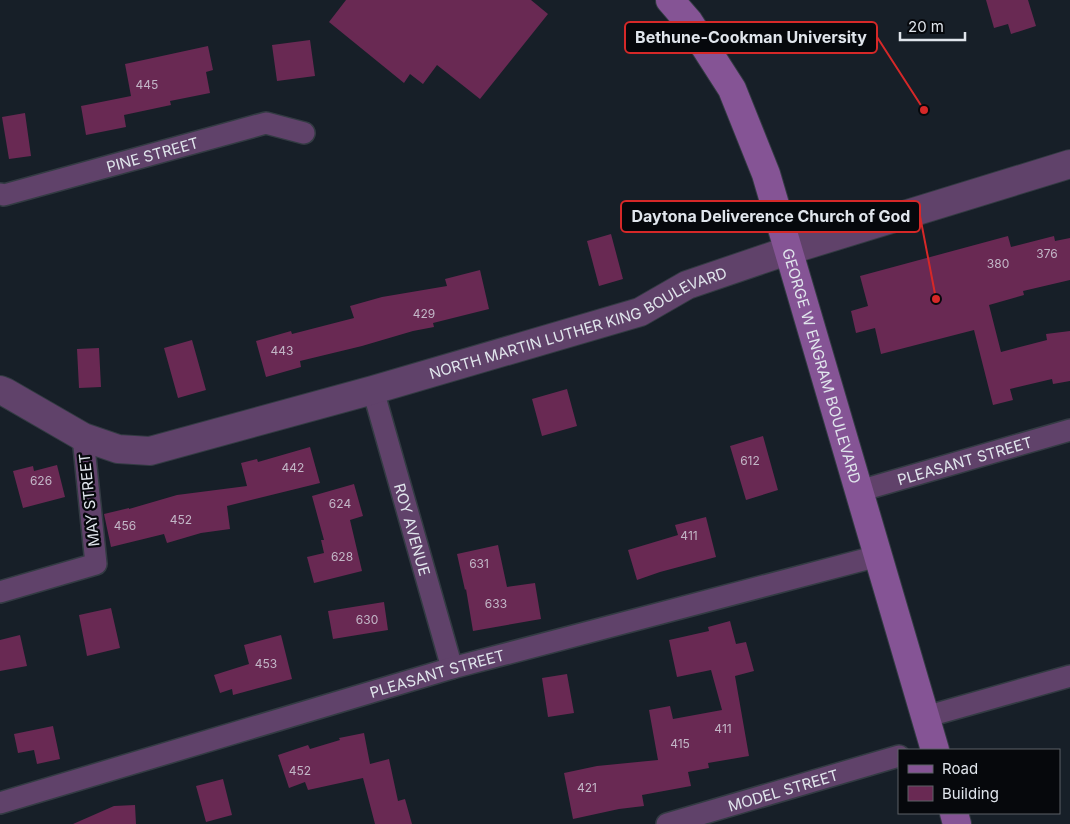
<svg xmlns="http://www.w3.org/2000/svg" width="1070" height="824" font-family="Inter,sans-serif">
<rect width="100%" height="100%" fill="#171f28"/>
<path fill="#692953" d="M 346,0 L 531,0 L 548,14 L 480,99 L 437,65 L 423,84 L 410,74 L 404,83 L 329,22 Z
M 986,0 L 1028,0 L 1036,26 L 1011,34 L 1008,24 L 994,28 Z
M 310,40 L 315,76 L 277,81 L 272,45 Z
M 208,46 L 213,70 L 206,72 L 210,93 L 170,101 L 171,105 L 124,115 L 126,127 L 86,135 L 81,106 L 131,96 L 125,64 Z
M 25,113 L 31,156 L 9,159 L 2,117 Z
M 611,234 L 623,279 L 599,286 L 587,241 Z
M 1008,236 L 1011,247 L 1054,236 L 1055,241 L 1070,238 L 1070,280 L 1023,291 L 1024,295 L 989,305 L 1001,352 L 1047,340 L 1046,334 L 1070,331 L 1070,381 L 1053,384 L 1052,379 L 1010,389 L 1013,400 L 993,405 L 974,330 L 881,354 L 875,328 L 856,333 L 851,311 L 868,306 L 860,276 Z
M 480,270 L 489,309 L 433,323 L 434,327 L 413,331 L 362,346 L 300,361 L 301,367 L 266,377 L 256,341 L 291,331 L 292,334 L 354,318 L 350,306 L 382,297 L 447,286 L 445,279 Z
M 192,340 L 206,390 L 178,398 L 164,348 Z
M 99,348 L 101,387 L 79,388 L 77,349 Z
M 567,389 L 577,426 L 542,436 L 532,399 Z
M 763,436 L 778,490 L 746,500 L 730,446 Z
M 310,447 L 320,483 L 227,506 L 230,529 L 201,533 L 167,543 L 164,534 L 111,547 L 104,514 L 129,508 L 129,509 L 177,495 L 247,486 L 241,463 L 257,459 L 258,462 Z
M 57,465 L 65,497 L 23,508 L 13,471 L 33,466 L 34,471 Z
M 354,484 L 363,516 L 350,520 L 362,571 L 314,583 L 307,557 L 324,553 L 321,540 L 324,540 L 312,496 Z
M 706,517 L 716,557 L 660,572 L 637,580 L 628,550 L 678,535 L 675,525 Z
M 498,545 L 507,587 L 535,583 L 541,619 L 473,631 L 466,589 L 465,590 L 457,554 Z
M 384,602 L 388,630 L 333,639 L 328,611 Z
M 111,608 L 120,648 L 87,656 L 79,615 Z
M 730,621 L 736,644 L 746,642 L 754,671 L 735,676 L 749,756 L 708,763 L 709,768 L 688,772 L 691,786 L 642,795 L 644,806 L 619,809 L 573,819 L 564,773 L 597,766 L 658,760 L 649,710 L 670,706 L 673,719 L 722,710 L 711,670 L 677,677 L 669,640 L 709,631 L 708,627 Z
M 20,635 L 27,666 L 0,671 L 0,640 Z
M 281,635 L 292,679 L 233,695 L 232,689 L 220,693 L 214,675 L 249,664 L 244,645 Z
M 567,674 L 574,713 L 548,717 L 542,678 Z
M 53,726 L 60,759 L 37,764 L 34,750 L 18,753 L 14,734 Z
M 364,733 L 370,764 L 389,759 L 398,801 L 405,799 L 412,824 L 375,824 L 363,778 L 308,790 L 305,782 L 289,788 L 278,755 L 308,745 L 310,749 L 340,740 L 339,738 Z
M 223,779 L 232,815 L 206,822 L 196,786 Z
M 135,805 L 136,824 L 73,824 L 114,806 Z"/>
<g fill="none" stroke-linecap="round" stroke-linejoin="round">
<g stroke="#333b43" stroke-width="24">
<g id="minor">
<path id="s1" d="M 0,194 L 4,195 L 266,123 L 304,133"/>
<path id="s2" d="M 373,390 L 452,668"/>
<path id="s3" d="M 859,491 L 1070,430"/>
<path d="M 0,592 L 96,564 L 83,437"/>
<path d="M 925,717 L 1070,676"/>
<path id="s4" d="M 0,803 L 452,668 L 878,556"/>
<path id="s5" d="M 667,824 L 899,756"/>
</g>
</g>
<g stroke="#333b43" stroke-width="30">
<g id="tertiary">
<path id="s6" d="M 0,390 L 5,392 L 83,437 L 118,449 L 150,451 L 373,390 L 640,312 L 687,285 L 787,251 L 1070,164"/>
</g>
</g>
<g stroke="#333b43" stroke-width="30">
<g id="secondary">
<path id="s7" d="M 670,0 L 689,22 L 732,89 L 766,174 L 935,750"/>
<path d="M 954,813 L 957,824"/>
</g>
</g>
<use href="#minor" stroke="#60426a" stroke-width="21"/>
<use href="#tertiary" stroke="#60426a" stroke-width="28"/>
<use href="#secondary" stroke="#855495" stroke-width="28"/>
</g>
<g text-anchor="middle" dominant-baseline="central" stroke-width="4.5" stroke-linejoin="round" paint-order="stroke">
<g font-size="12" fill="#c2b6c6">
<text x="147" y="84">445</text>
<text x="1047" y="253">376</text>
<text x="998" y="263">380</text>
<text x="424" y="313">429</text>
<text x="282" y="350">443</text>
<text x="750" y="460">612</text>
<text x="293" y="467">442</text>
<text x="41" y="480">626</text>
<text x="340" y="503">624</text>
<text x="181" y="519">452</text>
<text x="125" y="525">456</text>
<text x="689" y="535">411</text>
<text x="342" y="556">628</text>
<text x="479" y="563">631</text>
<text x="496" y="603">633</text>
<text x="367" y="619">630</text>
<text x="266" y="663">453</text>
<text x="723" y="728">411</text>
<text x="680" y="743">415</text>
<text x="300" y="770">452</text>
<text x="587" y="787">421</text>
</g>
<g font-size="15" fill="#e0e5ec" stroke="#06080c">
<text stroke="none"><textPath href="#s1" startOffset="158">PINE STREET</textPath></text>
<text stroke="none"><textPath href="#s6" startOffset="612">NORTH MARTIN LUTHER KING BOULEVARD</textPath></text>
<text stroke="none"><textPath href="#s7" startOffset="400">GEORGE W ENGRAM BOULEVARD</textPath></text>
<text stroke="none"><textPath href="#s3" startOffset="110">PLEASANT STREET</textPath></text>
<text transform="translate(89 500) rotate(-96)">MAY STREET</text>
<text stroke="none"><textPath href="#s2" startOffset="145">ROY AVENUE</textPath></text>
<text stroke="none"><textPath href="#s4" startOffset="456">PLEASANT STREET</textPath></text>
<text stroke="none"><textPath href="#s5" startOffset="121">MODEL STREET</textPath></text>
</g>
</g>
<path fill="none" stroke="#d62828" stroke-width="2" d="M924 110L877 37M936 299L920 216"/>
<g fill="#d62828" stroke="#06080c" stroke-width="2">
<circle cx="924" cy="110" r="5"/>
<circle cx="936" cy="299" r="5"/>
</g>
<g fill="#06080c" stroke="#d62828" stroke-width="2">
<rect x="625" y="22" width="252" height="31" rx="5"/>
<rect x="621" y="201" width="299" height="31" rx="5"/>
</g>
<g font-size="16" text-anchor="middle" font-weight="bold" fill="#e0e5ec">
<text x="751" y="43">Bethune-Cookman University</text>
<text x="771" y="222">Daytona Deliverence Church of God</text>
</g>
<rect x="898" y="749" width="162" height="65" fill="#06080c" stroke="#5d6066"/>
<rect x="908" y="765" width="25" height="8" fill="#855495" stroke="#5d6066"/>
<text x="942" y="774" font-size="15" fill="#e0e5ec">Road</text>
<rect x="908" y="786" width="25" height="15" fill="#692953" stroke="#5d6066"/>
<text x="942" y="799" font-size="15" fill="#e0e5ec">Building</text>
<path d="M900 32v8h65v-8" fill="none" stroke="#e0e5ec" stroke-width="2.5"/>
<text x="908" y="32" font-size="15" fill="#e0e5ec" stroke="#06080c" stroke-width="4" paint-order="stroke">20 m</text>
</svg>
